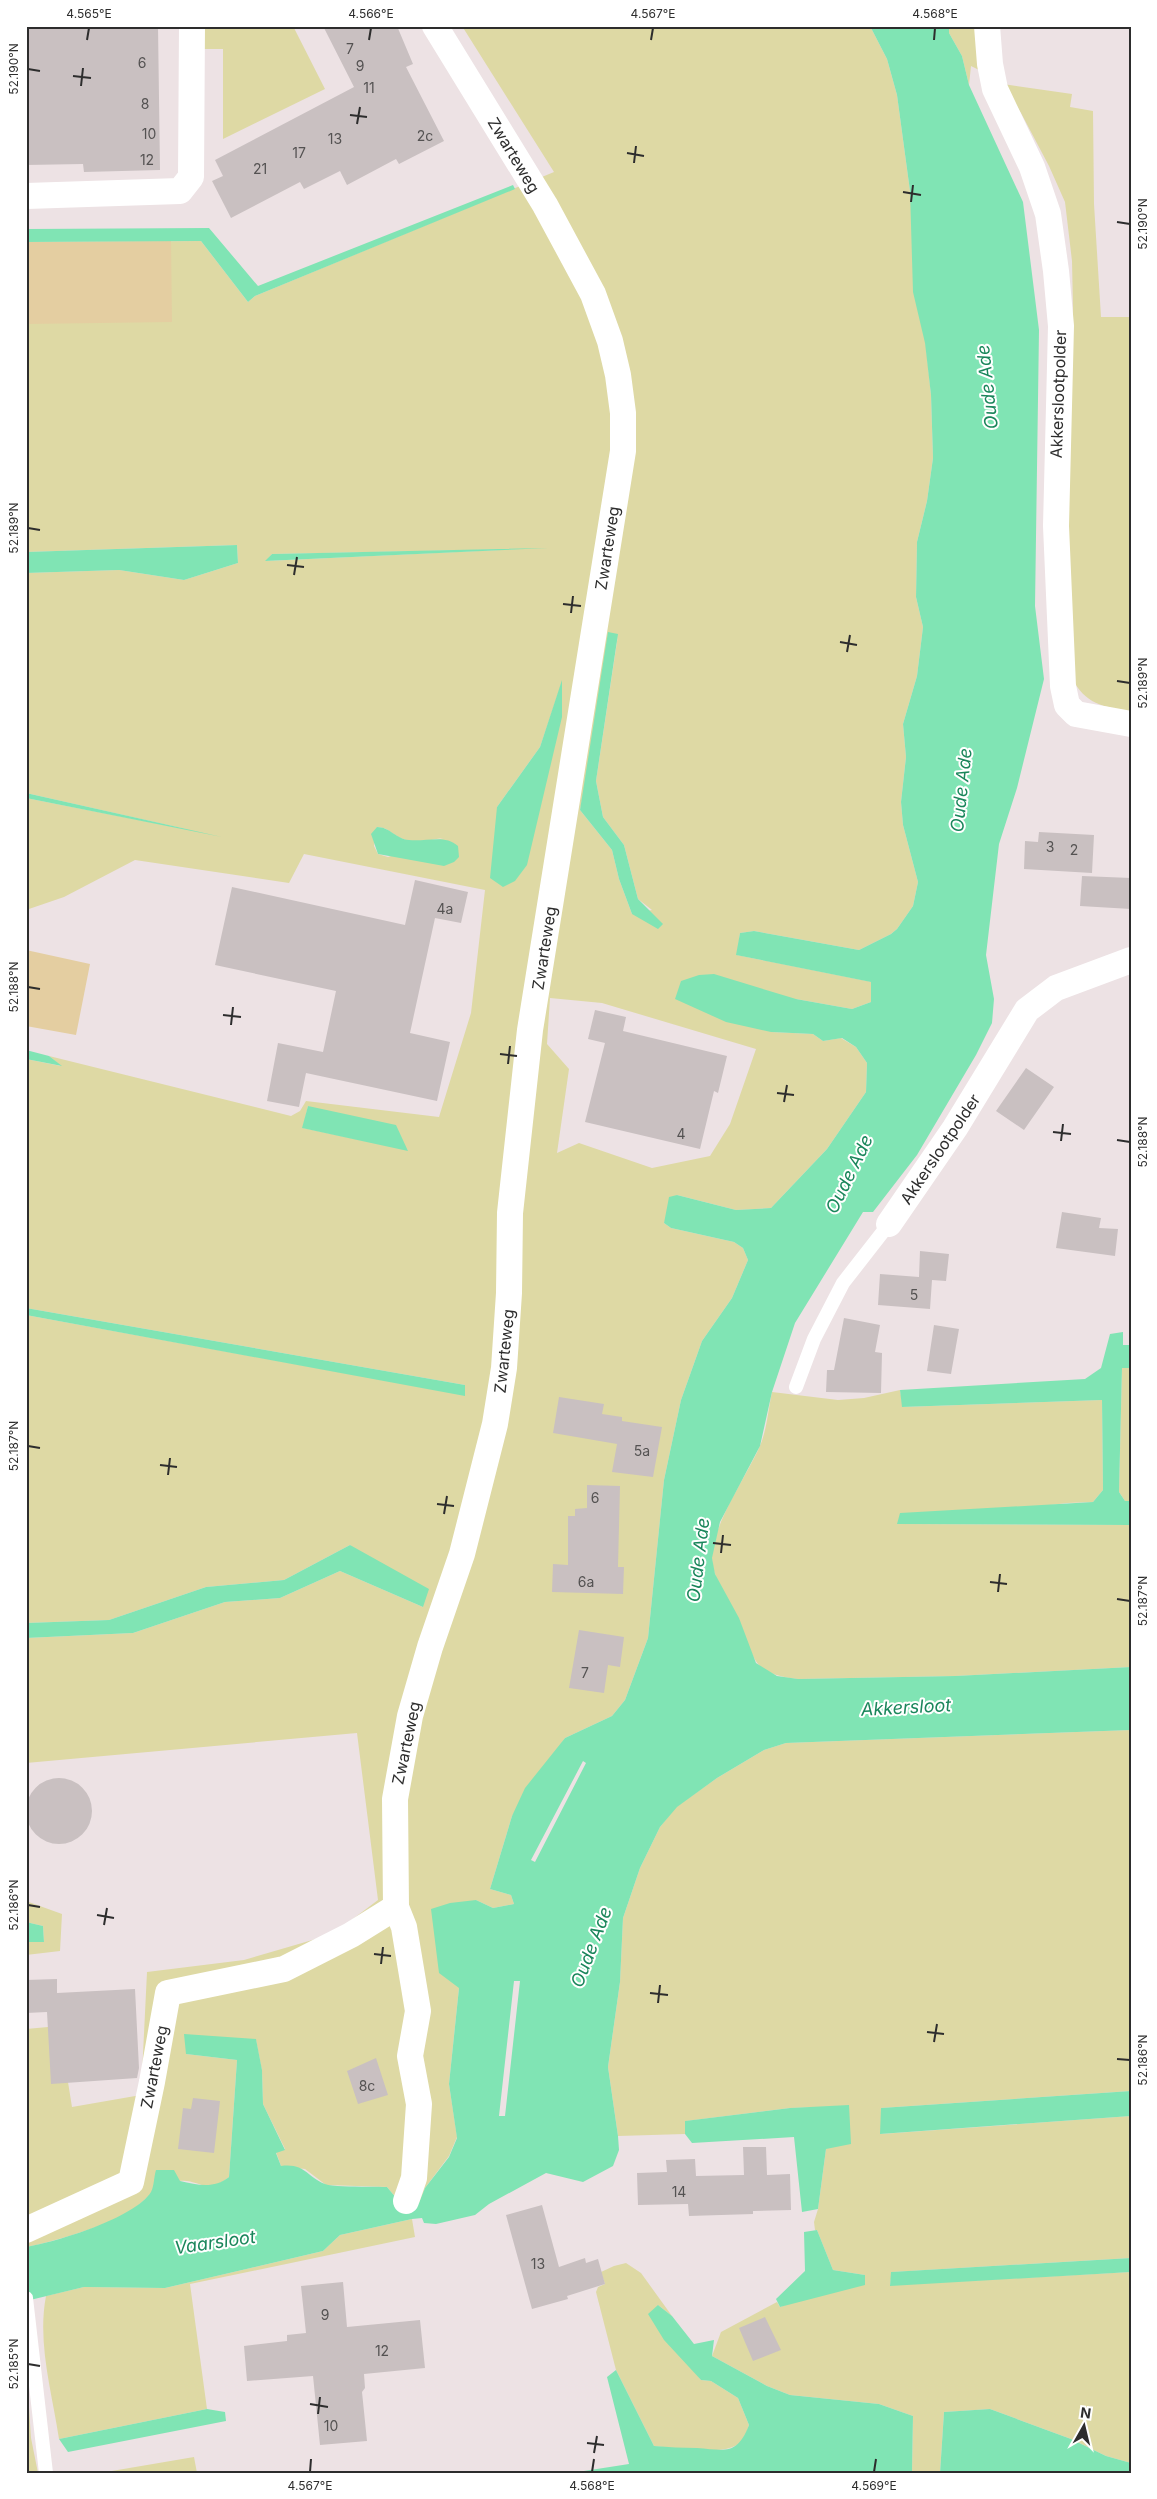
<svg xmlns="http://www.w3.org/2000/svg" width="1157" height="2499" font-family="Inter,sans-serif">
<rect width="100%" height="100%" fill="#ede2e4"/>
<path fill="#ded9a4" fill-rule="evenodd" d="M 203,26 L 293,26 L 325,89 L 223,139 L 223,49 L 202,49 Z
M 462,26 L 870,26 L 887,59 L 897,95 L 910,191 L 931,395 L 933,458 L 927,501 L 917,542 L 916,597 L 923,627 L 917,676 L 903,724 L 906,757 L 901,802 L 903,825 L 918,882 L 913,906 L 897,929 L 891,934 L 859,950 L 754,931 L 740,933 L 737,955 L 872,982 L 871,1002 L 852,1009 L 796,999 L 771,1032 L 813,1034 L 823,1041 L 841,1038 L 856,1047 L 867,1063 L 866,1092 L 827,1149 L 771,1208 L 736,1210 L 677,1195 L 664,1223 L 671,1228 L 734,1242 L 743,1248 L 748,1260 L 732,1298 L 702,1341 L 681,1400 L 664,1480 L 648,1638 L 625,1700 L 612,1716 L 565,1738 L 512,1816 L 490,1889 L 511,1895 L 514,1904 L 493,1908 L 476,1900 L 459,1988 L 449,2084 L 457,2137 L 449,2156 L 425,2188 L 420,2203 L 402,2205 L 387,2187 L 326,2185 L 305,2169 L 281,2166 L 276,2152 L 285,2149 L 263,2104 L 262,2071 L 256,2040 L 186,2054 L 237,2060 L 229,2177 C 206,2196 198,2178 179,2181 C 157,2184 145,2202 128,2213 C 109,2225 49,2243 26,2247 L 26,2029 L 59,2026 L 72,2107 L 141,2095 L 147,1972 L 244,1960 L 333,1934 L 378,1900 L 357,1733 L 26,1763 L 26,1638 L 133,1633 L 225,1602 L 280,1598 L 340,1571 L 423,1607 L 350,1545 L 284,1580 L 206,1587 L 109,1620 L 26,1623 L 26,1315 L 465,1395 L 465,1385 L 26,1308 L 26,1059 L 61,1066 L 49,1056 L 291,1116 L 300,1111 L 306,1101 L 439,1117 L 471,1013 L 485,890 L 304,854 L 289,883 L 135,860 L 64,897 L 26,910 L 26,798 L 190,830 L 26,793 L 26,573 L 119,570 L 184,580 L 238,563 L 237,545 L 26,552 L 26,242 L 201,241 L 248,302 L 255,296 L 554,172 ZM 518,549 L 266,561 L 272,554 ZM 618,635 L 596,781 L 603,817 L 624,845 L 638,899 L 652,910 L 632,914 L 619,879 L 612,850 L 580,810 ZM 562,682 L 503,887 L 497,807 L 540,747 ZM 377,827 C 389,827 394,837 406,840 C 418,843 431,840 443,838 L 388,857 L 378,854 L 374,846 ZM 550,998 L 602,1003 L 756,1049 L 730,1124 L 710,1156 L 652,1168 L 579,1143 L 557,1153 L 569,1069 L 547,1044 ZM 308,1106 L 408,1150 L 303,1128 Z
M 949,26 L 979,26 L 983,72 L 971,66 L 969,85 L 962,56 L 949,33 Z
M 1003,84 L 1072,94 L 1070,107 L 1093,111 L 1094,204 L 1101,317 L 1131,317 L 1131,712 C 1102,706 1086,705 1071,677 L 1062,544 L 1073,308 L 1072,261 L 1065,202 L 1049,166 L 1021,113 Z
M 1122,1368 L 1131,1368 L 1131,1501 L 1125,1501 L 1119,1492 Z
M 900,1390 L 903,1407 L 1102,1400 L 1103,1490 L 1093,1502 L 1067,1503 L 897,1524 L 1131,1525 L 1131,1667 L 955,1676 L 798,1679 C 754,1674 755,1662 741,1625 C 733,1603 713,1583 712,1559 C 711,1527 746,1477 759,1448 C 767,1431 768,1410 772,1392 L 838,1400 L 864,1398 Z
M 1131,1730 L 1131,2091 L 881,2108 L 881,2134 L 1131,2116 L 1131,2258 L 892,2272 L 890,2285 L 1131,2272 L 1131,2463 L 1106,2456 L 1071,2439 L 990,2409 L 944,2412 L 940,2473 L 912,2473 L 913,2416 L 879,2404 L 790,2395 L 767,2386 L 712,2356 L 721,2332 L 777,2302 L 780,2307 L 865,2275 L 833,2270 L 817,2230 L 815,2230 L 814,2222 L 818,2209 L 826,2149 L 849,2106 L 790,2108 L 686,2121 L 685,2134 L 618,2136 L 608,2067 L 620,1982 L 623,1918 L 640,1868 L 660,1827 L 676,1807 L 717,1778 L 764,1750 L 786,1743 Z
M 26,1901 L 62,1914 L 60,1951 L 26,1955 L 26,1942 L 44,1942 L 43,1926 L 26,1922 Z
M 412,2219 L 415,2237 L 190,2284 L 207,2409 L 59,2439 C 52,2392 37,2343 46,2296 L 84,2287 L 165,2288 L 323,2251 L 340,2235 Z
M 626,2263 L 641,2273 L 672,2316 L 658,2305 L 690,2366 L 701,2380 L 711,2381 L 738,2398 L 749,2425 C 747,2431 745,2438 741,2442 C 726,2457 675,2448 654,2446 L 616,2370 L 596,2292 L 598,2287 L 605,2284 L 601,2272 L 614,2266 Z
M 26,2361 L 31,2438 L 38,2473 L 26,2473 Z
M 194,2457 L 197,2473 L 100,2473 Z"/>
<path fill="#e4cea1" d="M 171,241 L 172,322 L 26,324 L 26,242 Z
M 26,950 L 90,964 L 76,1035 L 26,1026 Z"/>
<path fill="#80e4b4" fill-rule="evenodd" d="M 870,26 L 949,26 L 949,33 L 962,56 L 969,85 L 1023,202 L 1039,330 L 1035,606 L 1044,679 L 1017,788 L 999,844 L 986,955 L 994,999 L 992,1023 L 976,1055 L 917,1155 L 873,1212 L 863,1212 L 795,1323 L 772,1392 L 760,1446 L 720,1522 L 712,1558 L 715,1574 L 739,1618 L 756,1663 L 777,1676 L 798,1679 L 955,1676 L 1131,1667 L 1131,1730 L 786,1743 L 764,1750 L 717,1778 L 677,1807 L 660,1827 L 640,1868 L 623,1918 L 620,1982 L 608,2067 L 618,2136 L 619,2150 L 613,2166 L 583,2182 L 546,2173 L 489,2204 L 475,2215 L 436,2224 L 424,2223 L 422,2218 L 412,2219 L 340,2235 L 323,2251 L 165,2288 L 84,2287 L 26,2301 L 26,2247 C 56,2242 135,2218 151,2192 C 154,2187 154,2176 156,2170 L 174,2170 L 180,2181 C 198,2185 214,2189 229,2177 L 237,2060 L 186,2054 L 184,2034 L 256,2039 L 262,2070 L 263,2104 L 285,2150 L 276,2153 L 281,2166 C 306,2163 306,2177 325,2184 C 336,2188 374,2186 387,2187 L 402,2205 L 419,2203 L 425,2188 L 449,2157 L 457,2138 L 449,2084 L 459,1988 L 439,1973 L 431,1909 L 450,1903 L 476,1900 L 493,1908 L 514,1904 L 511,1895 L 490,1889 L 512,1816 L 525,1788 L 565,1738 L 612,1716 L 625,1700 L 648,1638 L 664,1480 L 681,1400 L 702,1341 L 732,1298 L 748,1260 L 743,1248 L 734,1242 L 671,1228 L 664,1223 L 669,1197 L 677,1195 L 736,1210 L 771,1208 L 827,1149 L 866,1092 L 867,1063 L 856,1047 L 842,1038 L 823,1041 L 813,1034 L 771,1032 L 726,1022 L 675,999 L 681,981 L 699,975 L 714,974 L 796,999 L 852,1009 L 871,1002 L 871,982 L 736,955 L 740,933 L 754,931 L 859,950 L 891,934 L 897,929 L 913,906 L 918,882 L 903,825 L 901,802 L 906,757 L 903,724 L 917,676 L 923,627 L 916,597 L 917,542 L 927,501 L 933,458 L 931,395 L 925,343 L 913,292 L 910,191 L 897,95 L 887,59 ZM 583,1761 L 586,1763 L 535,1862 L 531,1860 ZM 514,1981 L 520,1981 L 505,2116 L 499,2116 Z
M 513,185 L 515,189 L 255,296 L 248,302 L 201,241 L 26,242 L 26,229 L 209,228 L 258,286 Z
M 237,545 L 238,563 L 184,580 L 119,570 L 26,573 L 26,552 Z
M 548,548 L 265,561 L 272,554 Z
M 608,632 L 618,634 L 596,781 L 603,817 L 624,845 L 638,899 L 663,924 L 658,929 L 632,914 L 619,879 L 612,850 L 580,810 Z
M 562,680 L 562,717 L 527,865 L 515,881 L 503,887 L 490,878 L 497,807 L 540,747 Z
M 26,793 L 222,837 L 26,798 Z
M 377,827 C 390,827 396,839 409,840 C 426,842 445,834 458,846 L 459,857 L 454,862 L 444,866 L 378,854 L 371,834 Z
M 26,1050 L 49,1056 L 62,1066 L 26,1059 Z
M 308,1106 L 396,1125 L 408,1151 L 302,1128 Z
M 26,1308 L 465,1385 L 465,1396 L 26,1315 Z
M 1123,1332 L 1123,1345 L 1131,1345 L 1131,1368 L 1122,1368 L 1119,1492 L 1125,1501 L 1131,1501 L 1131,1525 L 897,1524 L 900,1513 L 1093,1502 L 1103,1490 L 1102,1400 L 902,1407 L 900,1390 L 1085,1379 L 1101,1368 L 1110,1334 Z
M 350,1545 L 429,1589 L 423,1607 L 340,1571 L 280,1598 L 225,1602 L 133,1633 L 26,1638 L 26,1623 L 109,1620 L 206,1587 L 284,1580 Z
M 26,1922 L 43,1926 L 44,1942 L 26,1942 Z
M 1131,2091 L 1131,2116 L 880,2134 L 881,2108 Z
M 849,2105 L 851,2144 L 826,2149 L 818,2209 L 802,2212 L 794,2137 L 692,2143 L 685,2134 L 685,2121 L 790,2108 Z
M 817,2230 L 833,2270 L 865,2275 L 865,2285 L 780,2307 L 776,2299 L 805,2271 L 804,2232 Z
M 1131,2258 L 1131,2272 L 890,2286 L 891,2272 Z
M 658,2305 L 672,2316 L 694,2344 L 714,2340 L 712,2356 L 767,2386 L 790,2395 L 879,2404 L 913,2416 L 912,2473 L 571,2473 L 629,2464 L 607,2377 L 616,2370 L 654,2446 C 669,2447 682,2448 697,2448 C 725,2450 737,2456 749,2425 L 738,2398 L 711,2381 L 701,2380 L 664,2340 L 648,2314 Z
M 207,2409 L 225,2412 L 226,2421 L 68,2452 L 59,2439 Z
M 990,2409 L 1071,2439 L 1106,2456 L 1131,2463 L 1131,2473 L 940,2473 L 944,2412 Z"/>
<path fill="#c9c0c1" d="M 26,26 L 158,26 L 160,170 L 84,172 L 83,164 L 26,165 Z
M 323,26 L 397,26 L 413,64 L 406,67 L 444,141 L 399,164 L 396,159 L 347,185 L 340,171 L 304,189 L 300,182 L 231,218 L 212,181 L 223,176 L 215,160 L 354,87 Z
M 1039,832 L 1094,835 L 1092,873 L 1024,869 L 1025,841 L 1038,842 Z
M 1082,876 L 1131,878 L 1131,909 L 1080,906 Z
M 415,880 L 468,892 L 461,923 L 435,918 L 410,1033 L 450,1042 L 437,1101 L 306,1073 L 299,1107 L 267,1101 L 278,1043 L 323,1052 L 336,991 L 215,965 L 232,887 L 405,925 Z
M 595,1010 L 626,1017 L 623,1031 L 727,1056 L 718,1093 L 714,1091 L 700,1149 L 585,1122 L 605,1043 L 588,1039 Z
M 1026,1068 L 1054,1087 L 1024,1130 L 996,1111 Z
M 1062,1212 L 1101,1218 L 1099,1228 L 1118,1229 L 1115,1256 L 1056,1248 Z
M 920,1251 L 949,1254 L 946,1281 L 932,1280 L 930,1309 L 878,1305 L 880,1274 L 919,1277 Z
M 844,1318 L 880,1325 L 875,1352 L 882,1353 L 881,1393 L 826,1392 L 827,1370 L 834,1370 Z
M 934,1325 L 959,1329 L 951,1374 L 927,1371 Z
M 559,1397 L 604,1404 L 602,1414 L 622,1417 L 622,1421 L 662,1427 L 653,1477 L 612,1472 L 617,1444 L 553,1433 Z
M 587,1485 L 620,1486 L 618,1567 L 624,1567 L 623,1594 L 552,1592 L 553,1564 L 568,1565 L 568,1516 L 575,1516 L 575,1509 L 587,1508 Z
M 579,1630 L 624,1637 L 620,1667 L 608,1665 L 604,1693 L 569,1688 Z
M26 1811a33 33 0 1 1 66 0a33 33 0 1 1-66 0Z
M 57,1979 L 57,1993 L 135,1989 L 139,2068 L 137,2078 L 51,2084 L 47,2012 L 26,2013 L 26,1980 Z
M 376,2058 L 388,2095 L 358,2104 L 347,2071 Z
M 193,2098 L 220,2101 L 214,2153 L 178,2149 L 183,2108 L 191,2109 Z
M 743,2147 L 766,2147 L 767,2175 L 790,2174 L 791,2210 L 753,2211 L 753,2214 L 689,2216 L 688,2204 L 638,2205 L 637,2173 L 667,2172 L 666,2160 L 695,2159 L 696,2176 L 744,2175 Z
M 542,2205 L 559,2267 L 585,2258 L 586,2263 L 598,2259 L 605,2284 L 567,2296 L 568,2299 L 532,2309 L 506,2215 Z
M 343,2282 L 347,2327 L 420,2320 L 425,2368 L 364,2374 L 365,2388 L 362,2392 L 367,2441 L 320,2445 L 313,2376 L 247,2381 L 244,2346 L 287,2341 L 287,2335 L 306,2333 L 301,2286 Z
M 765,2317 L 781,2350 L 753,2361 L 739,2328 Z"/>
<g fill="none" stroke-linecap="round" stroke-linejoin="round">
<path stroke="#fff" stroke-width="14" d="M 796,1387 L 814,1339 L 843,1283 L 889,1224
M 26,2298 L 46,2473"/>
<path stroke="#fff" stroke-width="26" d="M 987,26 L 990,64 L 995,89 L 1032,167 L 1048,214 L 1056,271 L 1061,326 L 1056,526 L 1063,686 L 1067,705 L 1076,714 L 1131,724
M 26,196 L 180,191 L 191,177 L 192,26
M 889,1224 L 955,1128 L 1027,1010 L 1056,988 L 1131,960
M 396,1907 L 404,1927 L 418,2011 L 410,2056 L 419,2104 L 414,2178 L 406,2201
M 26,2230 L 131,2182 L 152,2082 L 168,1993 L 284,1969 L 351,1935 L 396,1907 L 395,1799 L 410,1716 L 430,1647 L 462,1554 L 495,1424 L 504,1368 L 509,1293 L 510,1213 L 530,1030 L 623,451 L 623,413 L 618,375 L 610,341 L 593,294 L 545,205 L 435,26"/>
</g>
<path fill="none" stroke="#2d2d2d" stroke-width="2" d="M 87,40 L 89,28M 369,40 L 371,28M 651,40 L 653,28M 934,40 L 935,28M 28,69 L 40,71M 73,76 L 91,78M 81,86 L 83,68M 350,115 L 367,117M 357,124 L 360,107M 627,153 L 644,156M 634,163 L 636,146M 903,192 L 921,195M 911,202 L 913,185M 1117,222 L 1130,224M 28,528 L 40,530M 287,565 L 304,567M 294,575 L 297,557M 563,604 L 581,606M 571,613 L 573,596M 840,642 L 857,645M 847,652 L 850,635M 1117,681 L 1130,683M 28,987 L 40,989M 223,1015 L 241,1017M 231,1025 L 233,1007M 500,1054 L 517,1056M 508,1064 L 510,1046M 777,1093 L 794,1095M 784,1102 L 787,1085M 1053,1132 L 1071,1134M 1117,1140 L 1130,1142M 1061,1141 L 1063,1124M 28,1446 L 40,1448M 160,1465 L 177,1467M 168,1475 L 170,1458M 437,1504 L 454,1506M 444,1514 L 447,1496M 713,1543 L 731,1545M 721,1553 L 723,1535M 990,1582 L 1007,1584M 998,1592 L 1000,1574M 1117,1599 L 1130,1601M 28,1905 L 40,1907M 97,1915 L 114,1918M 104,1925 L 107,1908M 374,1954 L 391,1956M 381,1964 L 383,1947M 650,1993 L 668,1995M 658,2003 L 660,1985M 927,2032 L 944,2034M 934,2042 L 937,2024M 1117,2059 L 1130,2060M 28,2364 L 40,2366M 310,2404 L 328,2407M 318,2414 L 320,2397M 587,2443 L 604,2445M 594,2453 L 597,2436M 310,2472 L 311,2459M 592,2472 L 594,2459M 874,2472 L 876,2459"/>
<g text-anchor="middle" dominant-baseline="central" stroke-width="4" stroke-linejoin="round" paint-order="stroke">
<g font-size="14" fill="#545252">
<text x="350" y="48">7</text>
<text x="142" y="62">6</text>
<text x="360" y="65">9</text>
<text x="369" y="87">11</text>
<text x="145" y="103">8</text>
<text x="149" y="133">10</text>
<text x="425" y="135">2c</text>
<text x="335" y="138">13</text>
<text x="299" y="152">17</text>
<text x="147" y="159">12</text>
<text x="260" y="168">21</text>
<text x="1050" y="846">3</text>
<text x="1074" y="849">2</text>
<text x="445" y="908">4a</text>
<text x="681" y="1133">4</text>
<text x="914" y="1294">5</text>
<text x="642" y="1450">5a</text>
<text x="595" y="1497">6</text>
<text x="586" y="1581">6a</text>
<text x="585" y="1672">7</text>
<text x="367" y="2085">8c</text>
<text x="679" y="2191">14</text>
<text x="538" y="2263">13</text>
<text x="325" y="2314">9</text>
<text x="382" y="2350">12</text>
<text x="331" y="2425">10</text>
</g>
<g font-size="16" fill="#2d2d2d" stroke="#fff">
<text transform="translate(514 155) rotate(59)">Zwarteweg</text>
<text transform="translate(1058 394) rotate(-88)">Akkerslootpolder</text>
<text transform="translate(607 548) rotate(-81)">Zwarteweg</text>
<text transform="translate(544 948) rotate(-81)">Zwarteweg</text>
<text transform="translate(940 1149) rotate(-56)">Akkerslootpolder</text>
<text transform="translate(504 1351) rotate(-84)">Zwarteweg</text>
<text transform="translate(406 1743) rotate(-78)">Zwarteweg</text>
<text transform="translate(154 2067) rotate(-79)">Zwarteweg</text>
</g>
<g font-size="18" font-style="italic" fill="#1a865b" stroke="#fff">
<text transform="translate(987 387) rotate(-96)">Oude Ade</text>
<text transform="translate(961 790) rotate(-84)">Oude Ade</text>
<text transform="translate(849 1174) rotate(-64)">Oude Ade</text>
<text transform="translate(698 1560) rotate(-83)">Oude Ade</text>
<text transform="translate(906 1707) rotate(-3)">Akkersloot</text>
<text transform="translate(591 1947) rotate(-69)">Oude Ade</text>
<text transform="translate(215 2242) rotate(-8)">Vaarsloot</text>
</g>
</g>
<rect width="1157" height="2499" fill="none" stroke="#ffffff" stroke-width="55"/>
<g transform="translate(1084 2426) rotate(8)" stroke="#ffffff" stroke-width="4" paint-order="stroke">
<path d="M0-4L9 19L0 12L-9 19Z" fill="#2d2d2d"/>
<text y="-8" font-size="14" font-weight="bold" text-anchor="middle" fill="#2d2d2d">N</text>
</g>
<rect x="28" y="28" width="1102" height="2444" fill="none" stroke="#2d2d2d" stroke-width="2"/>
<g font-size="12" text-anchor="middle" fill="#2d2d2d">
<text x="89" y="18">4.565°E</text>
<text x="371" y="18">4.566°E</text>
<text x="653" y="18">4.567°E</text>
<text x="935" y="18">4.568°E</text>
<text transform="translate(14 69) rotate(-90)" y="4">52.190°N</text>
<text transform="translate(1143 224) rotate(-90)" y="4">52.190°N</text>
<text transform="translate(14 528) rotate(-90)" y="4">52.189°N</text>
<text transform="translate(1143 683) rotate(-90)" y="4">52.189°N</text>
<text transform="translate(14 987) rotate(-90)" y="4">52.188°N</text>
<text transform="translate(1143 1142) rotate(-90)" y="4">52.188°N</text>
<text transform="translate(14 1446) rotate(-90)" y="4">52.187°N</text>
<text transform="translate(1143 1601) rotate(-90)" y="4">52.187°N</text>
<text transform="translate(14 1905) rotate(-90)" y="4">52.186°N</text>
<text transform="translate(1143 2060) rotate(-90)" y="4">52.186°N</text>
<text transform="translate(14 2364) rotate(-90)" y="4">52.185°N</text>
<text x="310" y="2490">4.567°E</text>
<text x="592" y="2490">4.568°E</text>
<text x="874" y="2490">4.569°E</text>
</g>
</svg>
